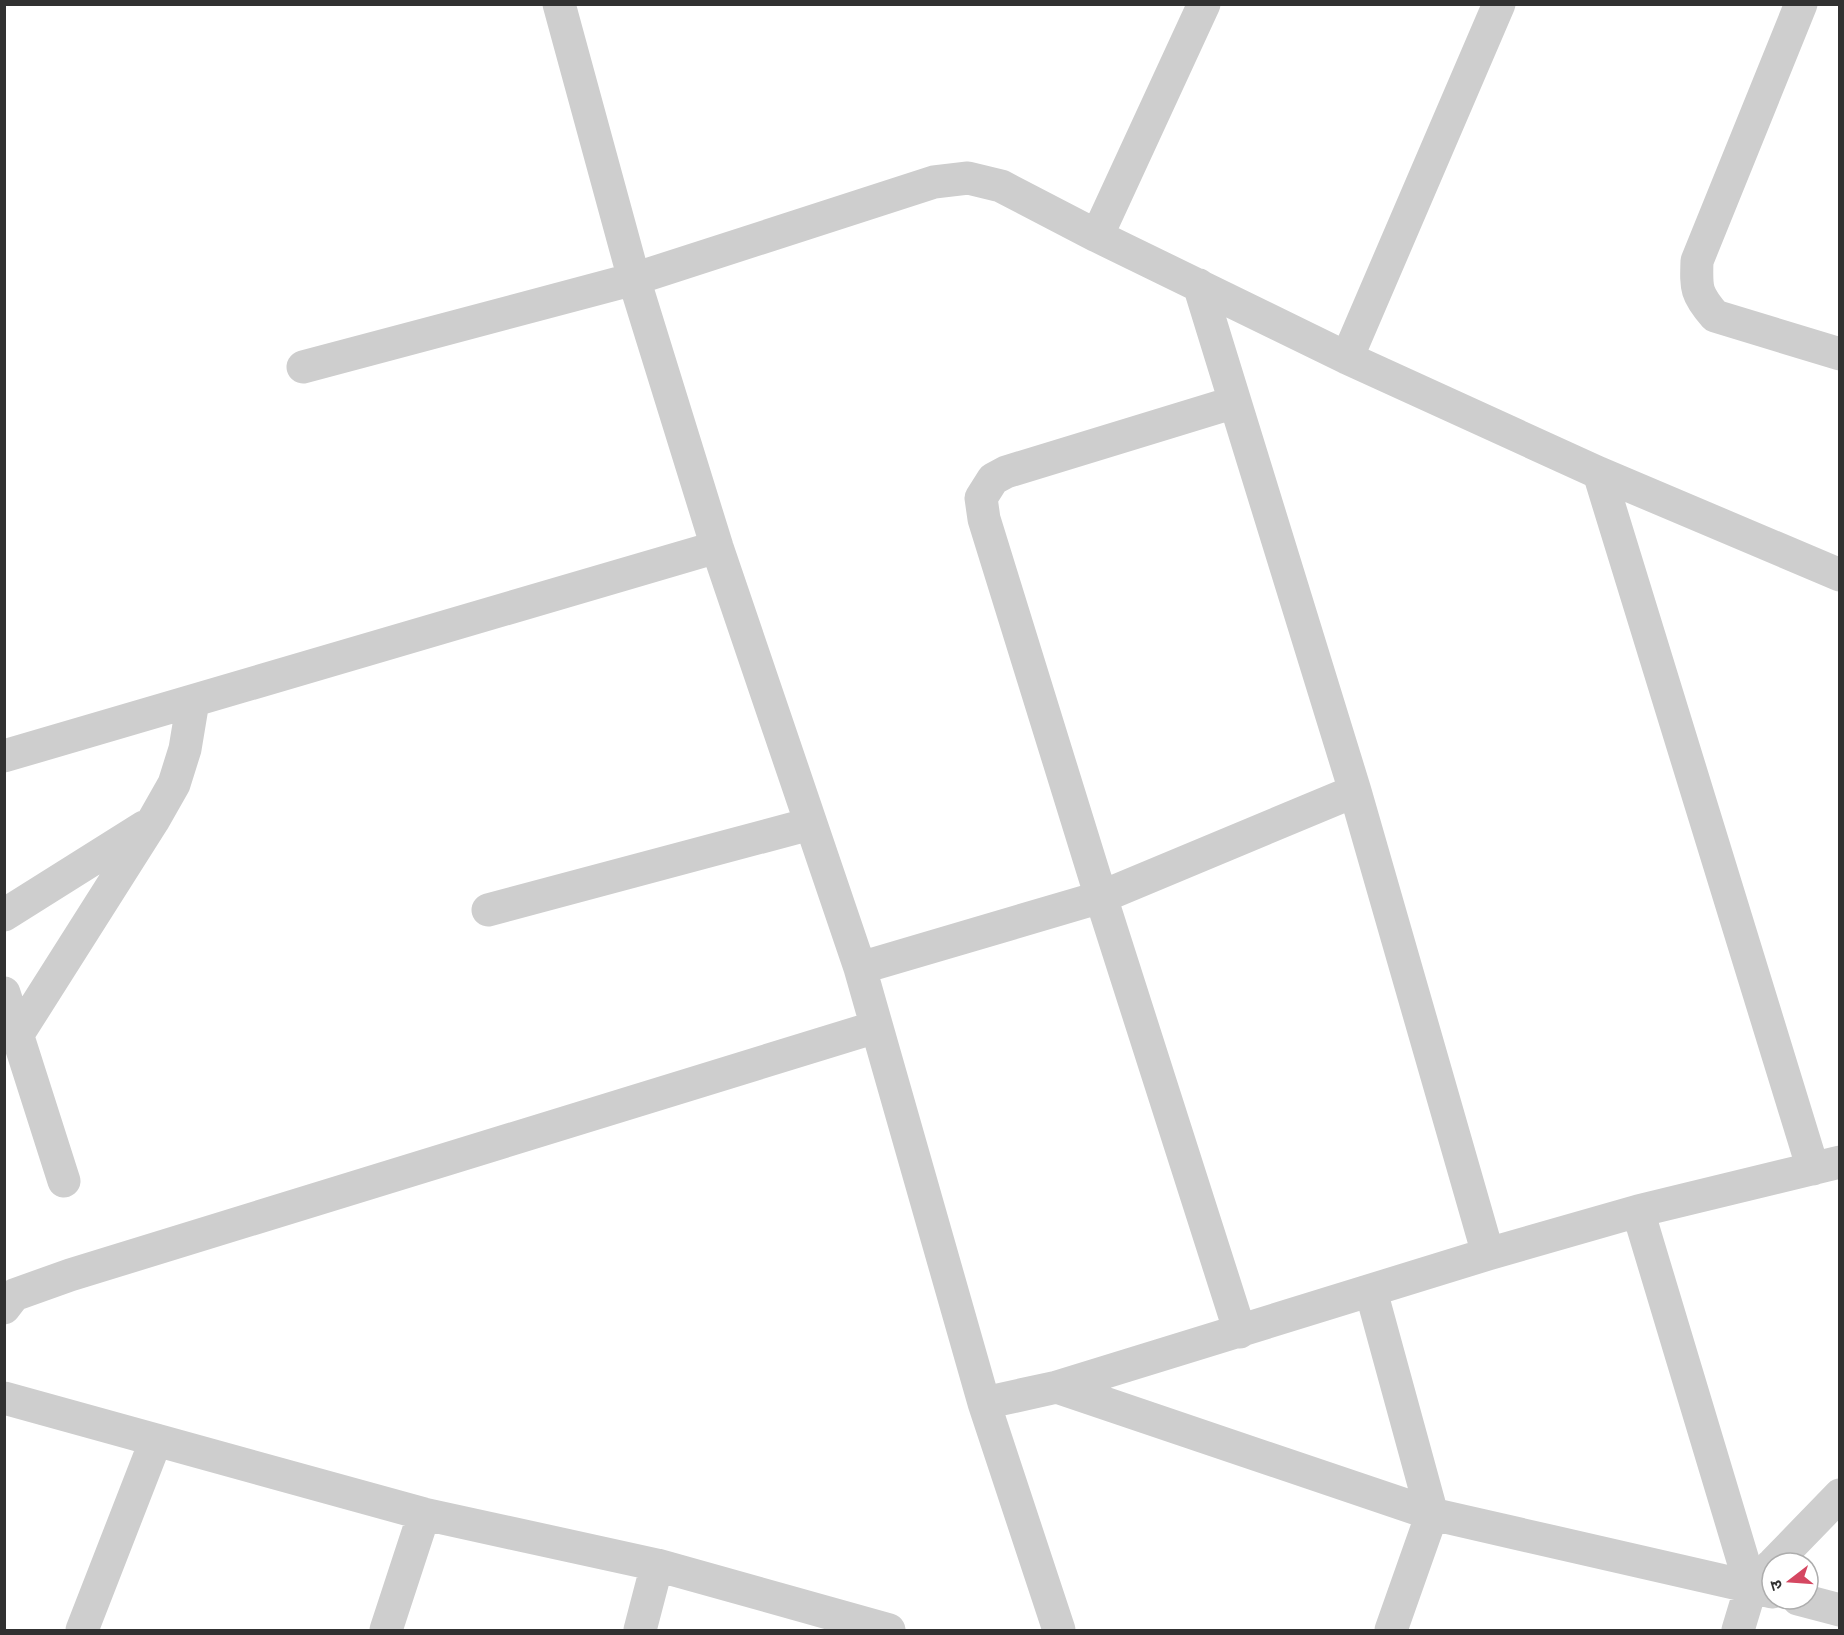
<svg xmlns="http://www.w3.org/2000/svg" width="1844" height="1635" font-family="Barlow,'Noto Sans Devanagari',sans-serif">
<rect width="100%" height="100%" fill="#fff"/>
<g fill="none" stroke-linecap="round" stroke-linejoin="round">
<path stroke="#cecece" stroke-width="33" d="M 559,4 L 634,279 L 717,547 L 860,968 L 984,1403 L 1059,1630
M 1801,4 L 1697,261 C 1696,289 1696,294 1715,316 L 1840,354
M 1097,236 L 1204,4
M 1199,285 L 1355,791 L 1488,1254
M 1347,358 L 1499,4
M 303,367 L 634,279 L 934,182 L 968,178 L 1001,186 L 1097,236 L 1347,358 L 1599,473 L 1840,575
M 1235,402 L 1006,472 L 993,479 L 981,498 L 984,519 L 1101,897 L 1240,1332
M 1599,473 L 1813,1169
M 4,756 L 717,547
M 488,910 L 810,824
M 4,915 L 144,827
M 860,968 L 1101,897 L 1355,791
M 4,993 L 64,1181
M 18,1034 L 153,821 L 174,784 L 185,749 L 193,701
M 1638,1211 L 1751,1587 L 1772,1565
M 1371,1291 L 1432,1514 L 1391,1630
M 4,1308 L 14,1295 L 70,1275 L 876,1027
M 1057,1387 L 1432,1514 L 1751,1587
M 4,1398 L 424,1514 L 657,1565 L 889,1630
M 984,1403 L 1057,1387 L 1488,1254 L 1638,1211 L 1840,1162
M 1774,1563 L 1840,1495
M 1798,1599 L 1840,1610
M 82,1630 L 156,1440
M 386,1630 L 424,1514
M 640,1630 L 657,1565
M 1738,1630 L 1751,1587 L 1772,1592"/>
</g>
<rect width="1844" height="1635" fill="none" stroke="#313131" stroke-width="12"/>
<g transform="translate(1790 1581) rotate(253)"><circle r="28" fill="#ffffff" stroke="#adadad" stroke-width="1.5"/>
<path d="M0-4.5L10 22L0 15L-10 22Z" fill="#d54761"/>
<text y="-9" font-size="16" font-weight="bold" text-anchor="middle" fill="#313131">उ</text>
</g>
</svg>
